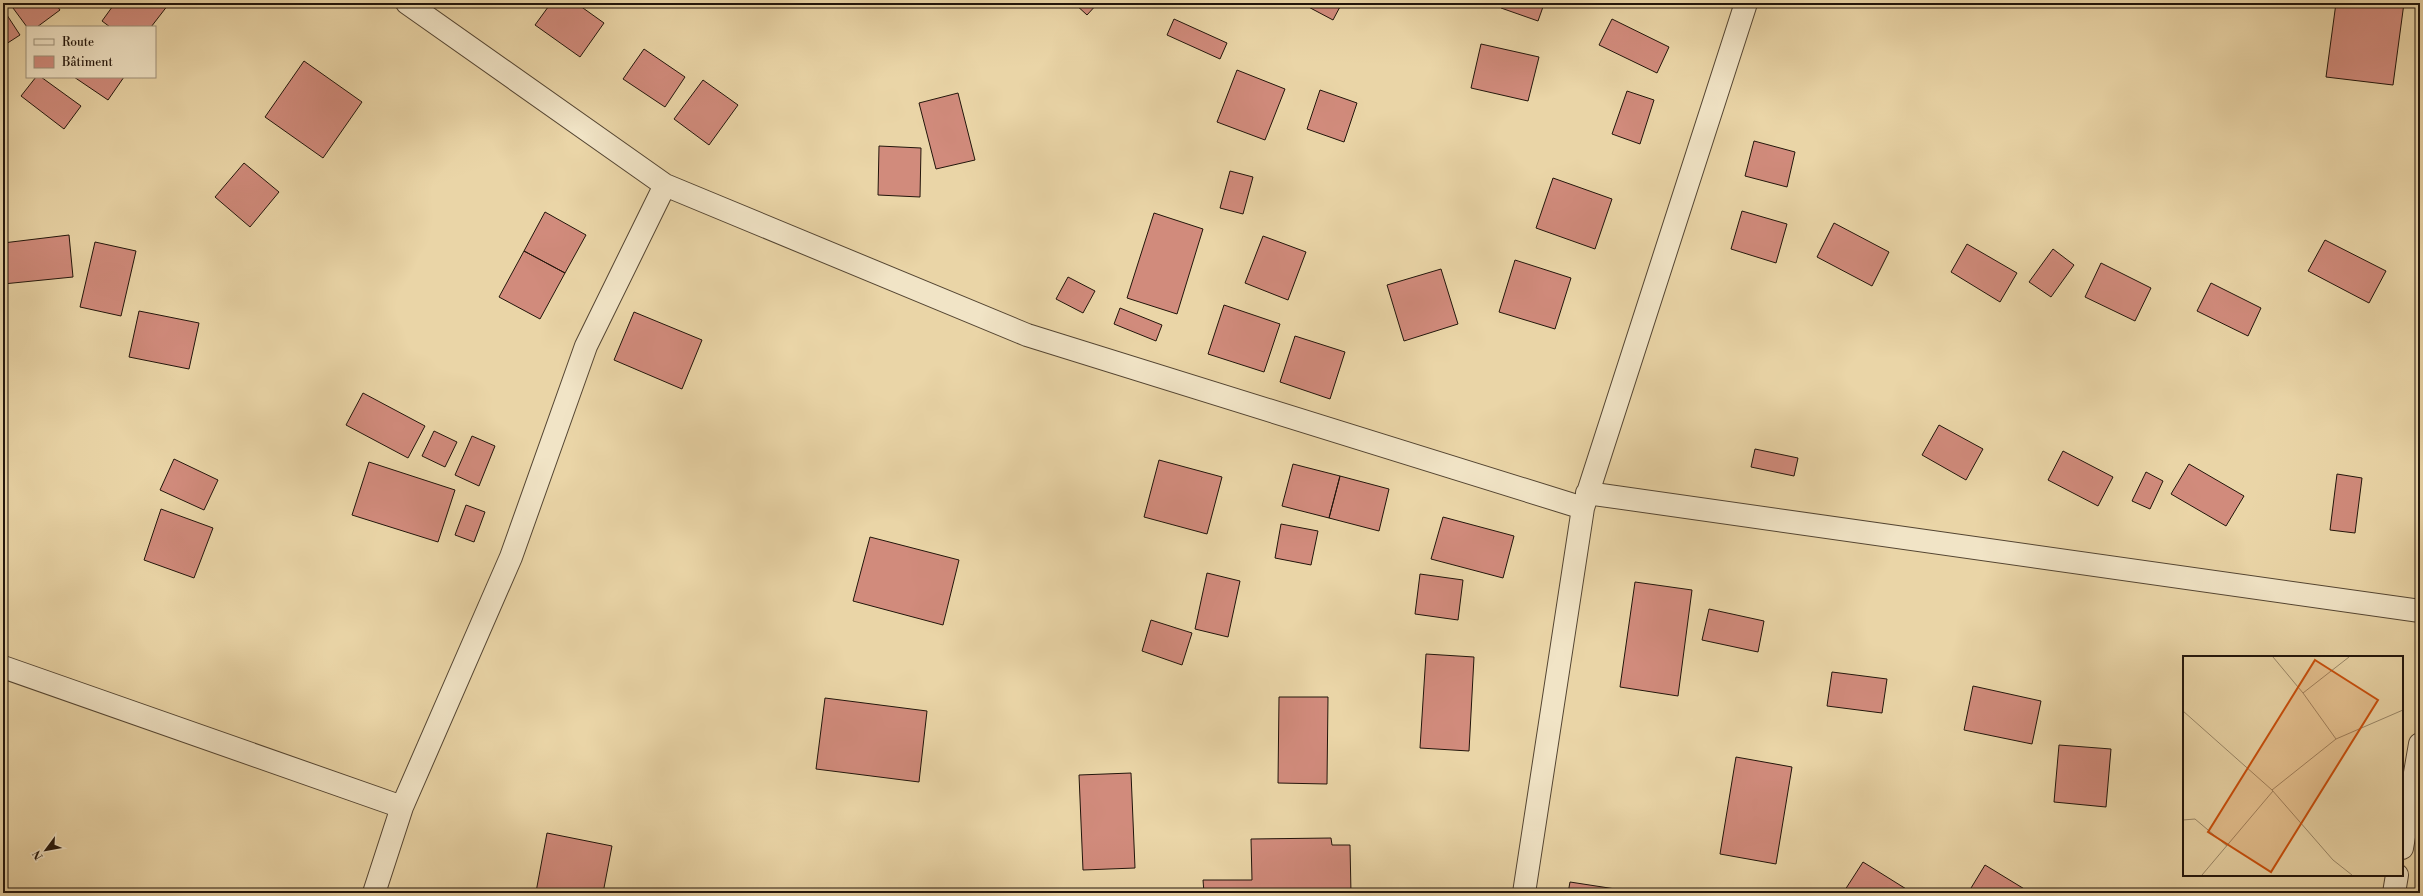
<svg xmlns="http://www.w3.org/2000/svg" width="2423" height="896" font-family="'Libre Bodoni',serif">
<rect width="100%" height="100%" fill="#ead5a7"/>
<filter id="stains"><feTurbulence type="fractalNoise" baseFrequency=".005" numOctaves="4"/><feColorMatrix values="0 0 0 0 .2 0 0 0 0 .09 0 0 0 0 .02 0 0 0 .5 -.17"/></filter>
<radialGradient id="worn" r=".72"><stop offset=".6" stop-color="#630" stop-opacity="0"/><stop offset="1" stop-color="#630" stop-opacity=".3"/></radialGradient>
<path fill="#d18b7c" stroke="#22150b" d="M 20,3 L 55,3 L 60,10 L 37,27 L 27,27 L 13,8 Z
M 115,3 L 165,3 L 168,5 L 151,27 L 110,27 L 102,21 Z
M 551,3 L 576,3 L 604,23 L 580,57 L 535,25 Z
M 1074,3 L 1098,3 L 1087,15 Z
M 1301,3 L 1342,3 L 1333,20 Z
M 1502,3 L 1541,3 L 1544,4 L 1538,21 L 1501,8 Z
M 2336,3 L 2404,3 L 2393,85 L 2326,77 Z
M 3,9 L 20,35 L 3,46 Z
M 1174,19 L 1227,43 L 1220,59 L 1167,35 Z
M 1612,19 L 1669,47 L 1657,73 L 1599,45 Z
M 1481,44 L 1539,57 L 1528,101 L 1471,88 Z
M 644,49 L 685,77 L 665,107 L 623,79 Z
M 304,61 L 362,102 L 323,158 L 265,117 Z
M 1237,70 L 1285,89 L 1265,140 L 1217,122 Z
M 36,77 L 41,77 L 81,106 L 64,129 L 21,96 Z
M 74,77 L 124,77 L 108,100 Z
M 703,80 L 738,105 L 709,145 L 674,119 Z
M 1320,90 L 1357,103 L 1344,142 L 1307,129 Z
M 1627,91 L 1654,100 L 1640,144 L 1612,134 Z
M 958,93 L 975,160 L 936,169 L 919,103 Z
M 1754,141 L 1795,152 L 1787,187 L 1745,176 Z
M 879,146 L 921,148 L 920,197 L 878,195 Z
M 244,163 L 279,192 L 250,227 L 215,197 Z
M 1230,171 L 1253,177 L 1243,214 L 1220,208 Z
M 1553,178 L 1612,199 L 1595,249 L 1536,228 Z
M 1742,211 L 1787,224 L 1776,263 L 1731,249 Z
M 545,212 L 586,235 L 565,273 L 524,251 Z
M 1154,213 L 1203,229 L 1177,314 L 1127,298 Z
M 1834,223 L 1889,252 L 1872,286 L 1817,257 Z
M 69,235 L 73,277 L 3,284 L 3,243 Z
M 1263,236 L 1306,252 L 1288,300 L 1245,283 Z
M 2325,240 L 2386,271 L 2369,303 L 2308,271 Z
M 95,242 L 136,251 L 121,316 L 80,307 Z
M 1967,244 L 2017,273 L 2000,302 L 1951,272 Z
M 2053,249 L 2074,265 L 2051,297 L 2029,282 Z
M 524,251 L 565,273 L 540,319 L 499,297 Z
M 1515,260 L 1571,278 L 1555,329 L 1499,312 Z
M 2101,263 L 2151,288 L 2135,321 L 2085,297 Z
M 1441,269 L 1458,324 L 1404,341 L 1387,285 Z
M 1068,277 L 1095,291 L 1083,313 L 1056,299 Z
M 2211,283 L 2261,308 L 2248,336 L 2197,311 Z
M 1224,305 L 1280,324 L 1264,372 L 1208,354 Z
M 1120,308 L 1162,325 L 1156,341 L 1114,324 Z
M 139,311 L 199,323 L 189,369 L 129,357 Z
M 634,312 L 702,340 L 682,389 L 614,360 Z
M 1295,336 L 1345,352 L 1330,399 L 1280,382 Z
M 363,393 L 425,426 L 408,458 L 346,425 Z
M 1939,425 L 1983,449 L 1966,480 L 1922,455 Z
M 434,431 L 457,442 L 445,467 L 422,456 Z
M 472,436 L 495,446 L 479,486 L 455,475 Z
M 1755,449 L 1798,458 L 1794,476 L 1751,467 Z
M 2063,451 L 2113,477 L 2098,506 L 2048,480 Z
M 174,459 L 218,480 L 204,510 L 160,490 Z
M 1159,460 L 1222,477 L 1207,534 L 1144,517 Z
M 369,462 L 455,490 L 438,542 L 352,515 Z
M 1293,464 L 1340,476 L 1329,518 L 1282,506 Z
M 2189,464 L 2244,496 L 2226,526 L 2171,494 Z
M 2146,472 L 2163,481 L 2150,509 L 2132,501 Z
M 2337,474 L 2362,478 L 2355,533 L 2330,530 Z
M 1340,476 L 1389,489 L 1379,531 L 1329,518 Z
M 466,505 L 485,512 L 474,542 L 455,535 Z
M 161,509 L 213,528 L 194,578 L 144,560 Z
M 1443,517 L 1514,536 L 1503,578 L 1431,559 Z
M 1281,524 L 1318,531 L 1311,565 L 1275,558 Z
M 870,537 L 959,560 L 943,625 L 853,601 Z
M 1207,573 L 1240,581 L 1228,637 L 1195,629 Z
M 1420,574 L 1463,580 L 1458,620 L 1415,614 Z
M 1635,582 L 1692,590 L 1678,696 L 1620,687 Z
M 1709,609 L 1764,621 L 1758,652 L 1702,640 Z
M 1151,620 L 1192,633 L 1182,665 L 1142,651 Z
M 1426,654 L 1474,657 L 1469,751 L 1420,748 Z
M 1832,672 L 1887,679 L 1882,713 L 1827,706 Z
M 1973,686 L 2041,701 L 2032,744 L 1964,730 Z
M 1279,697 L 1328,697 L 1327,784 L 1278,783 Z
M 825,698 L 927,711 L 919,782 L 816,769 Z
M 2059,745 L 2111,749 L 2106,807 L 2054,802 Z
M 1736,757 L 1792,767 L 1776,864 L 1720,854 Z
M 1131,773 L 1135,868 L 1083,870 L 1079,775 Z
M 547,833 L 612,846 L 603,893 L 536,892 Z
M 1331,838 L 1332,845 L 1350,845 L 1351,893 L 1204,893 L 1203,880 L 1252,880 L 1251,839 Z
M 1863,862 L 1911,892 L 1910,893 L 1843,893 Z
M 1985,865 L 2026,890 L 2024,893 L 1968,893 Z
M 1570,882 L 1635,892 L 1635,893 L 1568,893 Z"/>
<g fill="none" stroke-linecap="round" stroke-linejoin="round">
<g stroke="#544532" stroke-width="24">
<path id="minor" d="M 407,3 L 665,185 L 1027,335 L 1583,508
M 1587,493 L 2420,611
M 3,667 L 402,807
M 2402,848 L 2420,744
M 374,893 L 402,807 L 511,557 L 586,346 L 665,185
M 1524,893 L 1583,508 L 1746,3
M 2394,893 L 2397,875"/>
</g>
<use href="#minor" stroke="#f1e4c6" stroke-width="22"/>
</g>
<g transform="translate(2183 656)">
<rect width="220" height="220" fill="#ead5a7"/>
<path fill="none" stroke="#9a8869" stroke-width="1" d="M 90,1 L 120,37 L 153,83M 120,37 L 166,1M 0,55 L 89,134 L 150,204 L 169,219M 89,134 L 153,83 L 220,54M 0,164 L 12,163 L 44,190M 19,219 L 90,135"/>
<path fill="#ca4f0c" fill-opacity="0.15" stroke="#ca4f0c" stroke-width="2" d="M 132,4 L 195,44 L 88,216 L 25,176 Z"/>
<rect width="220" height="220" fill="none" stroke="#22150b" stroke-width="2"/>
</g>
<rect width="2423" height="896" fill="none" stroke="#ead5a7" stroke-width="16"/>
<rect x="4" y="4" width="2415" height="888" fill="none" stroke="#22150b" stroke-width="2"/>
<rect x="8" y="8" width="2407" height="880" fill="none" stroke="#22150b"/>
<rect x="26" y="26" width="130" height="52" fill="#f1e4c6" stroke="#9e917b"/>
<rect x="34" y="39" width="20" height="6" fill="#f1e4c6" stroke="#9e917b"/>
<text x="62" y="46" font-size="12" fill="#22150b">Route</text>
<rect x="34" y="56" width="20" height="12" fill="#d18b7c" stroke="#9e917b"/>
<text x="62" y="66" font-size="12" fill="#22150b">Bâtiment</text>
<g transform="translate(46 850) rotate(238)" stroke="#f1e4c6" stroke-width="3" paint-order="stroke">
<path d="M0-3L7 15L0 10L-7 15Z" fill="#22150b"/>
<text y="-6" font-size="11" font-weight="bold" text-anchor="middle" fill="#22150b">N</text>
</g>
<rect width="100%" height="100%" filter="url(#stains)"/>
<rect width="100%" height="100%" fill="url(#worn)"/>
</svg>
